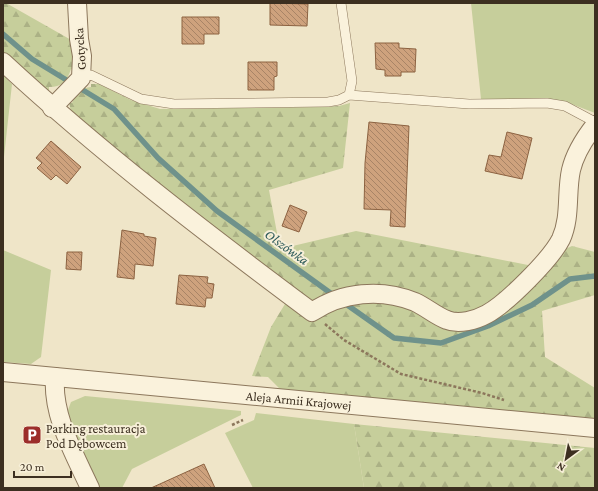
<svg xmlns="http://www.w3.org/2000/svg" width="598" height="491" font-family="'Crimson Pro',serif">
<defs>
<pattern id="forest-firs" width="22" height="20" patternUnits="userSpaceOnUse"><rect width="22" height="20" fill="#c6ce9b"/><path d="M5 1l3.5 6h-7zM16 11l3.5 6h-7z" fill="#abb185"/></pattern>
<pattern id="building-back-hatch" width="6" height="6" patternUnits="userSpaceOnUse"><rect width="6" height="6" fill="#cea27d"/><path d="M-1 5l2 2M0 0l6 6M5-1l2 2" fill="none" stroke="#a88466"/></pattern>
</defs>
<rect width="100%" height="100%" fill="#efe5c8"/>
<path fill="#c6ce9b" d="M 471,3 L 595,3 L 595,113 L 566,102 L 547,99 L 481,99 Z
M 3,75 L 12,84 L 3,166 Z
M 3,250 L 51,270 L 41,357 L 31,364 L 3,362 Z
M 85,396 L 241,411 L 241,415 L 132,469 L 122,488 L 97,488 L 65,418 L 71,402 Z
M 256,413 L 354,424 L 364,488 L 253,488 L 225,433 L 254,420 Z"/>
<path fill="url(#forest-firs)" d="M 3,3 L 6,3 L 73,41 L 76,68 L 71,69 C 67,81 62,87 49,87 L 49,91 L 42,88 L 3,55 Z
M 91,84 L 99,84 L 131,100 L 160,109 L 326,107 L 339,106 L 350,103 L 343,168 L 269,190 L 280,249 L 356,231 L 533,266 L 486,310 L 456,316 L 417,297 L 311,306 L 241,252 L 71,112 L 69,102 L 72,103 C 76,94 81,88 91,87 Z
M 572,246 L 595,252 L 595,295 L 542,311 L 545,357 L 595,388 L 595,420 L 280,389 L 268,377 L 252,376 L 271,327 L 288,299 L 329,306 L 377,298 L 456,326 L 556,253 Z
M 354,424 L 595,448 L 595,488 L 364,488 Z"/>
<g fill="none" stroke-linecap="round" stroke-linejoin="round">
<path stroke="#6f928b" stroke-width="5.5" d="M 3,34 L 32,59 L 114,109 L 158,158 L 217,211 L 336,297
M 343,302 L 394,338 L 441,343 L 488,326 L 532,305 L 570,279 L 595,276"/>
</g>
<path fill="url(#building-back-hatch)" stroke="#8c6241" d="M 270,3 L 308,4 L 307,26 L 270,25 Z
M 182,17 L 219,17 L 219,34 L 204,34 L 204,44 L 182,44 Z
M 375,43 L 399,43 L 399,48 L 416,49 L 415,72 L 401,72 L 401,76 L 385,76 L 385,70 L 376,69 Z
M 248,62 L 277,62 L 277,76 L 274,77 L 274,90 L 248,90 Z
M 369,122 L 409,126 L 405,227 L 390,226 L 391,210 L 364,209 L 365,163 Z
M 507,132 L 532,138 L 522,179 L 485,171 L 489,155 L 501,157 Z
M 51,141 L 81,167 L 67,184 L 56,175 L 51,180 L 37,168 L 42,163 L 36,158 Z
M 290,205 L 307,212 L 299,232 L 282,226 Z
M 122,230 L 144,234 L 144,236 L 156,238 L 153,266 L 135,264 L 134,279 L 117,277 Z
M 67,252 L 82,252 L 81,270 L 66,269 Z
M 179,275 L 208,277 L 207,283 L 214,284 L 212,298 L 206,298 L 205,307 L 176,304 Z
M 204,464 L 215,488 L 151,488 Z"/>
<g fill="none" stroke-linecap="round" stroke-linejoin="round">
<g stroke="#8c775c" stroke-width="10">
<path id="lane" d="M 81,78 L 91,75 L 141,99 L 174,104 L 328,102 L 339,100 L 349,95 L 352,81 L 341,3
M 349,95 L 469,104 L 547,103 L 565,106 L 595,122"/>
</g>
<g stroke="#8c775c" stroke-width="20">
<g id="street">
<path d="M 3,62 C 100,152 206,233 312,312 C 342,292 381,288 415,302 C 426,307 436,316 447,320 C 459,325 476,320 487,314 C 507,303 551,259 561,239 C 571,217 566,193 571,170 C 575,153 584,139 595,125"/>
<path d="M 52,108 L 81,78 L 82,56 L 79,39 L 77,3"/>
<path id="s1" d="M 3,372 L 595,428"/>
<path d="M 55,377 C 52,416 74,453 90,488"/>
</g>
</g>
<path stroke="#8c775c" stroke-width="2.5" stroke-dasharray="3 2" stroke-linecap="butt" d="M 325,324 L 344,340 L 401,374 L 482,393 L 504,400
M 232,425 L 243,420"/>
<use href="#lane" stroke="#faf2dc" stroke-width="9"/>
<use href="#street" stroke="#faf2dc" stroke-width="18"/>
</g>
<defs>
<g id="parking-square" transform="scale(1)"><rect x="-9" y="-9" width="18" height="18" rx="4" fill="#9c2e2b" stroke="#f7efd8"/><path d="M-3.5-5.5H1a3.5 3.5 0 0 1 0 7H-1V5.5H-3.5ZM-1-3.4V-.6H.8a1.4 1.4 0 0 0 0-2.8Z" fill="#fff"/></g>
</defs>
<g fill-rule="evenodd">
<use href="#parking-square" x="32" y="435"/>
</g>
<g text-anchor="middle" dominant-baseline="central" stroke-width="4" stroke-linejoin="round" paint-order="stroke">
<g font-size="13" fill="#3c2f20" stroke="#f7efd8">
<text transform="translate(80 49) rotate(-94)">Gotycka</text>
<text stroke="none"><textPath href="#s1" startOffset="297">Aleja Armii Krajowej</textPath></text>
</g>
<g font-size="13" fill="#3c2f20" stroke="#f7efd8" text-anchor="start">
<text x="46" y="428">Parking restauracja<tspan x="46" dy="15">Pod Dębowcem</tspan></text>
</g>
<g font-size="14" font-style="italic" fill="#2f5c5b" stroke="#f7efd8">
<text transform="translate(287 247) rotate(36)">Olszówka</text>
</g>
</g>
<rect width="598" height="491" fill="none" stroke="#3c2f20" stroke-width="8"/>
<g transform="translate(566 459) rotate(212)" stroke="#f7efd8" stroke-width="3" paint-order="stroke">
<path d="M0-3L7 15L0 10L-7 15Z" fill="#3c2f20"/>
<text y="-6" font-size="11" font-weight="bold" text-anchor="middle" fill="#3c2f20">N</text>
</g>
<path d="M14 471v6h57v-6" fill="none" stroke="#3c2f20" stroke-width="2"/>
<text x="20" y="471" font-size="12" fill="#3c2f20" stroke="#f7efd8" stroke-width="3" paint-order="stroke">20 m</text>
</svg>
